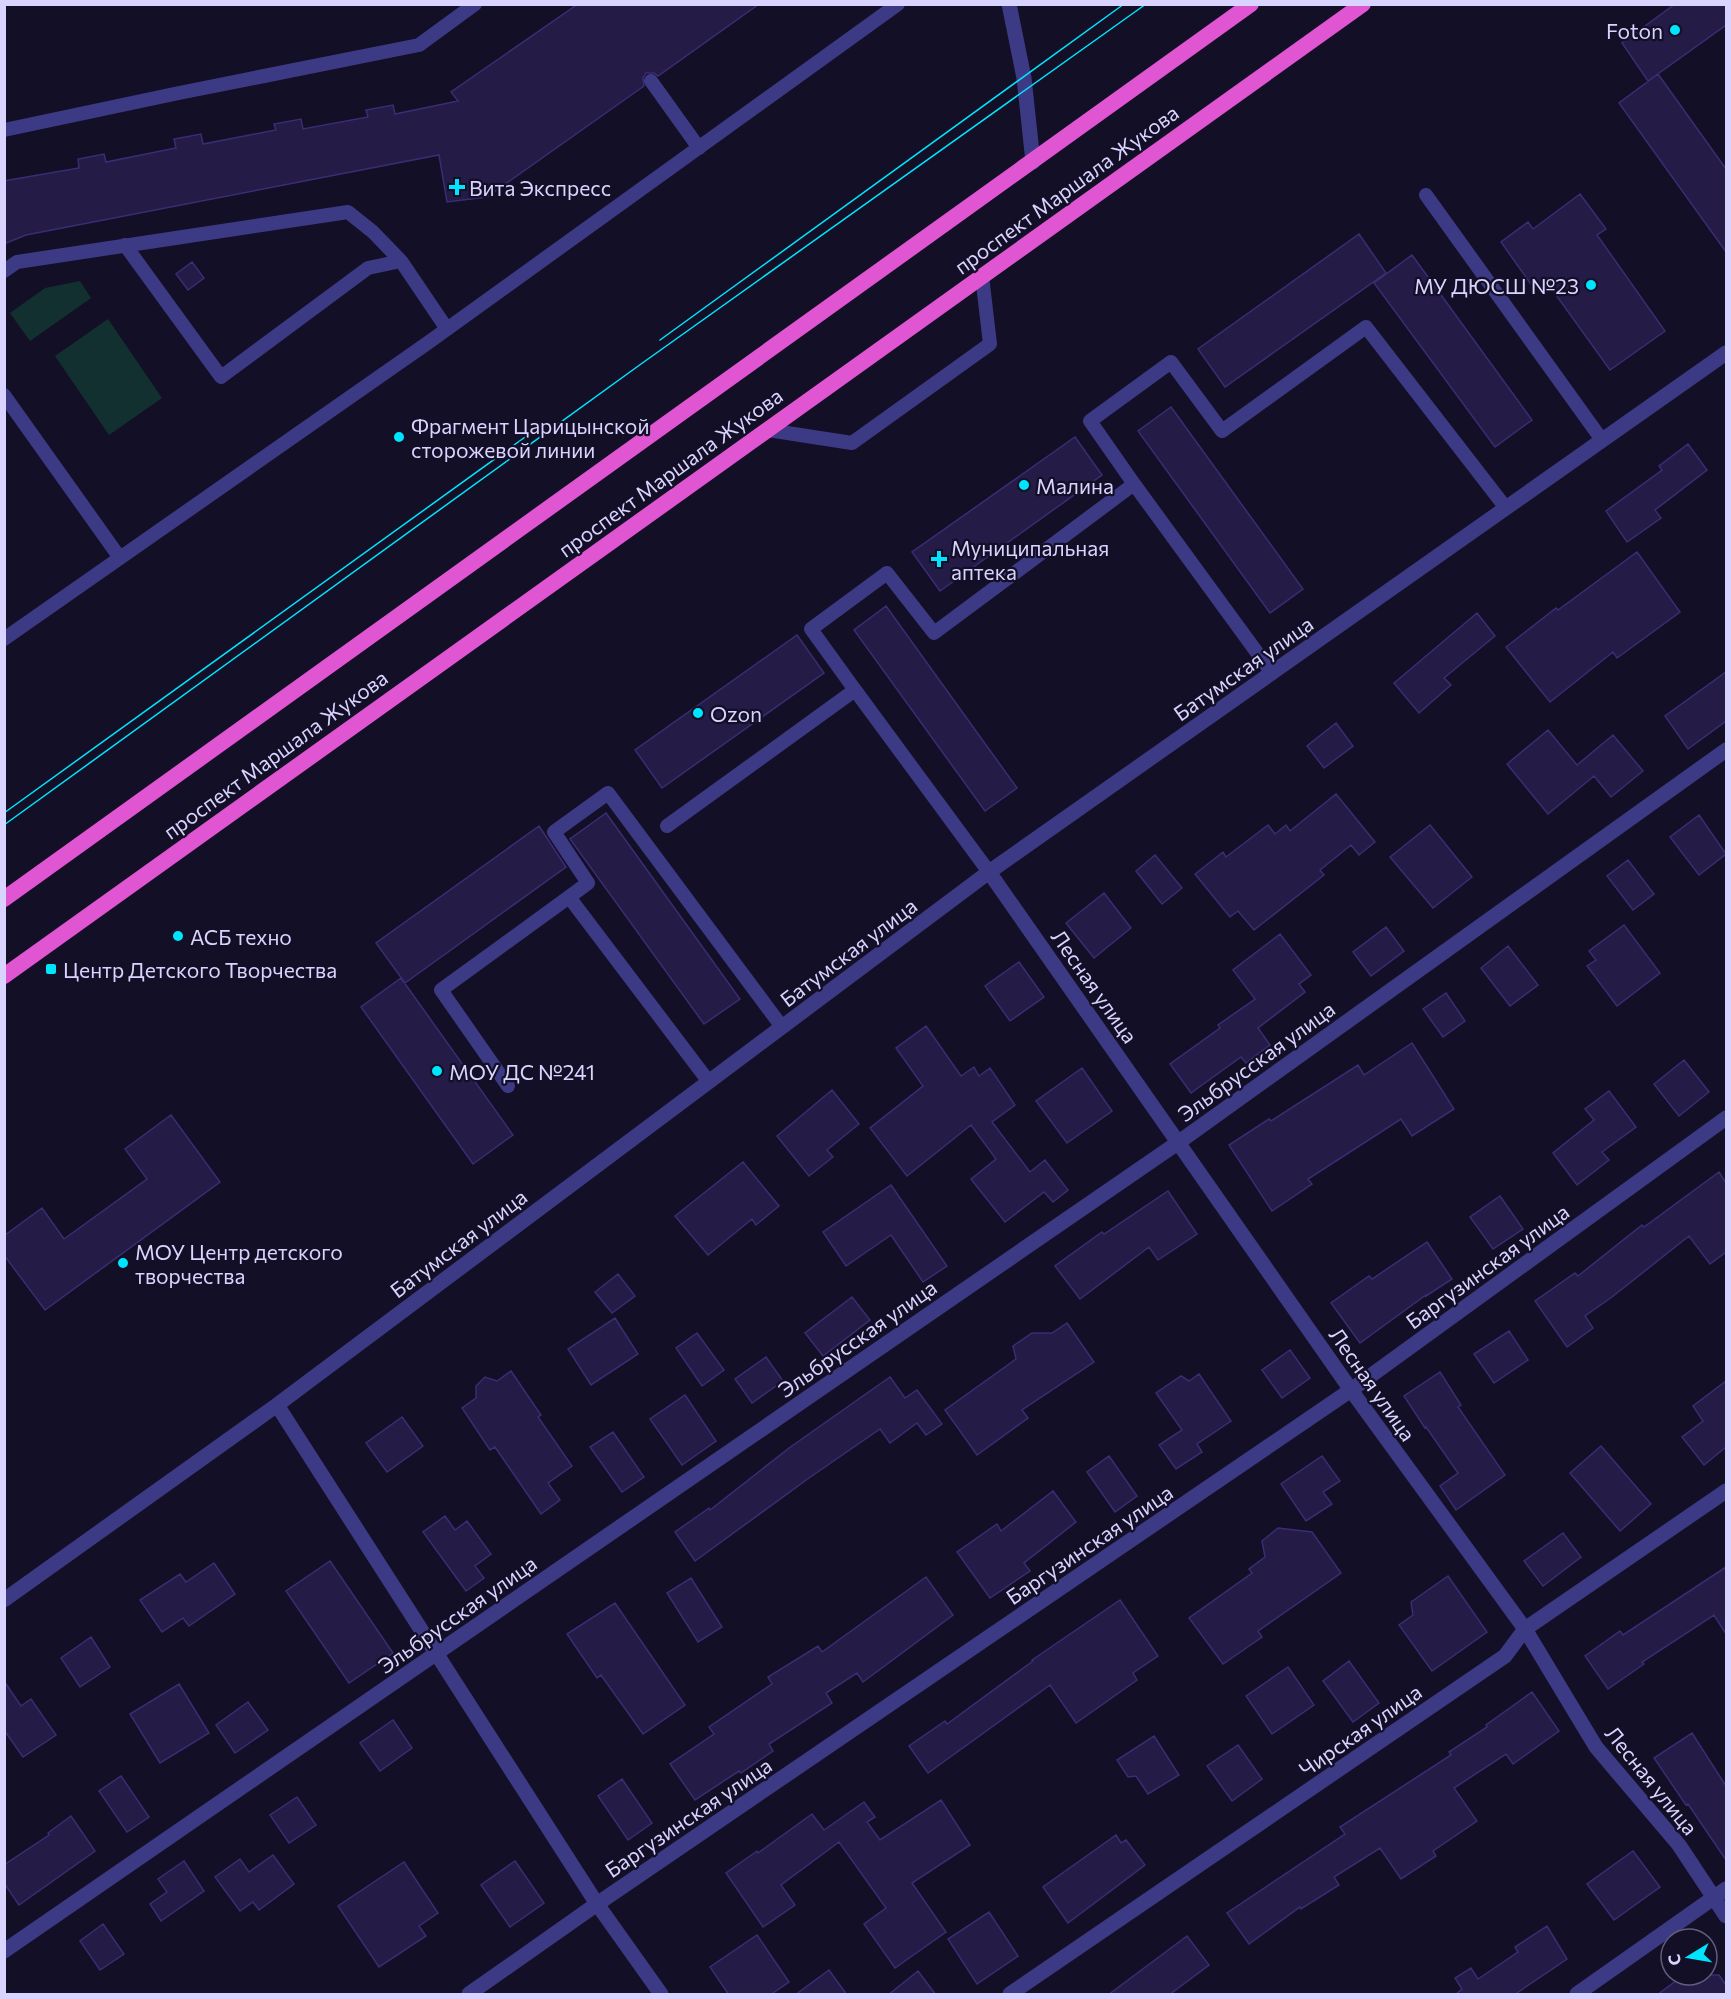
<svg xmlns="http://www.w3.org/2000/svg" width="1731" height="1999" font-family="Commissioner,sans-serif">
<rect width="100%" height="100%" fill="#130f26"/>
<path fill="#12302f" d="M 80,281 L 91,298 L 30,341 L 10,313 L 45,288 Z
M 108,319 L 162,398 L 109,435 L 55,356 Z"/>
<path fill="#241b47" stroke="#3b2d73" stroke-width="1.5" d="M 578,4 L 759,4 L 658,76 L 654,73 L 646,73 L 643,78 L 644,86 L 487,197 L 447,202 L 439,155 L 26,235 L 4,244 L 4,181 L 79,168 L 78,159 L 104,154 L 106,162 L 176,148 L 174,139 L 201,134 L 203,144 L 276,130 L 274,124 L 301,119 L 303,129 L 368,117 L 366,110 L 393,105 L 395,114 L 458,101 L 451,92 Z
M 1675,4 L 1726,4 L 1726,25 L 1648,81 L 1622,43 Z
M 1658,74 L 1726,169 L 1726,252 L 1619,103 Z
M 1580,194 L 1606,229 L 1597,235 L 1665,331 L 1610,370 L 1546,281 L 1535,290 L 1501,242 L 1528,222 L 1533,229 Z
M 1359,234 L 1386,273 L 1225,387 L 1198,349 Z
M 1412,255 L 1532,420 L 1495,447 L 1374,283 Z
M 192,262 L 204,278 L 188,290 L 176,274 Z
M 1171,407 L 1303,589 L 1270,613 L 1138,431 Z
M 1075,437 L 1102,475 L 940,591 L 912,552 Z
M 1688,444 L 1707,470 L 1655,510 L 1661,518 L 1627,542 L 1606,511 L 1662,470 L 1659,466 Z
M 1637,552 L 1680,612 L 1617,658 L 1613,652 L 1550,702 L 1506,647 L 1556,608 L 1558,610 Z
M 886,606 L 1017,788 L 985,811 L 854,630 Z
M 1477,613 L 1495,636 L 1444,678 L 1451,685 L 1419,713 L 1394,683 Z
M 797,635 L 824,673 L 662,788 L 635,750 Z
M 1726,672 L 1726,721 L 1688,749 L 1665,716 Z
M 1336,723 L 1353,746 L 1324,768 L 1307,746 Z
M 1548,730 L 1577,765 L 1613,735 L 1643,771 L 1611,797 L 1594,776 L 1548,814 L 1507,764 Z
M 1336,794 L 1375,842 L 1359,855 L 1351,845 L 1320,870 L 1324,875 L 1254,930 L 1238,911 L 1230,917 L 1195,874 L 1223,852 L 1226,857 L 1268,825 L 1275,834 L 1286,825 L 1290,831 Z
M 606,813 L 740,999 L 704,1024 L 570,839 Z
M 1699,815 L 1726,854 L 1699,875 L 1670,837 Z
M 1430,825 L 1472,877 L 1433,908 L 1390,857 Z
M 539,826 L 566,867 L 405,983 L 376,943 Z
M 1155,855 L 1182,888 L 1162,904 L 1136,871 Z
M 1628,860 L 1654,894 L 1633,910 L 1607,876 Z
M 1104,893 L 1131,928 L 1094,958 L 1066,923 Z
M 1624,925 L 1660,973 L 1617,1006 L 1587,966 L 1596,960 L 1589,951 Z
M 1386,927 L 1404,951 L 1371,976 L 1353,952 Z
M 1280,934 L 1311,975 L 1299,984 L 1305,992 L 1258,1028 L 1270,1045 L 1246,1063 L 1241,1057 L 1191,1093 L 1170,1064 L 1220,1028 L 1218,1025 L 1255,999 L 1233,970 Z
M 1508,946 L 1538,985 L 1510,1006 L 1481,968 Z
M 1019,962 L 1044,997 L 1010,1021 L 985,986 Z
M 401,978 L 513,1135 L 473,1164 L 361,1007 Z
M 1446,993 L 1465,1021 L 1443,1037 L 1423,1009 Z
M 926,1026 L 961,1076 L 974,1067 L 979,1076 L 990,1068 L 1015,1105 L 992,1122 L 1030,1172 L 1045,1160 L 1068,1190 L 1053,1202 L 1044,1192 L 1005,1222 L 971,1179 L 996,1159 L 971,1125 L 907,1176 L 870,1128 L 923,1086 L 896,1048 Z
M 1412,1043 L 1454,1109 L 1412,1136 L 1401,1119 L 1308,1179 L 1312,1184 L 1272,1211 L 1229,1145 L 1269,1119 L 1271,1121 L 1358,1065 L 1364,1075 Z
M 1684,1060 L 1709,1092 L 1679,1116 L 1654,1084 Z
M 1082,1068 L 1112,1111 L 1067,1143 L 1036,1101 Z
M 832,1090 L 859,1124 L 827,1150 L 833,1157 L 809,1176 L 777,1136 Z
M 1609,1091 L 1636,1127 L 1602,1152 L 1609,1160 L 1577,1185 L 1553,1153 L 1594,1120 L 1585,1109 Z
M 171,1115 L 220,1182 L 45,1310 L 4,1255 L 4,1236 L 42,1208 L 64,1239 L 147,1179 L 125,1149 Z
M 743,1162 L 779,1206 L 756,1225 L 752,1219 L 708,1255 L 675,1216 Z
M 1719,1172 L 1726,1183 L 1726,1252 L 1710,1264 L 1689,1236 L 1612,1297 L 1585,1316 L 1593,1328 L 1567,1347 L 1535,1301 L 1575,1273 L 1578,1276 L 1642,1225 L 1644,1227 Z
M 891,1185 L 947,1266 L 923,1282 L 891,1235 L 846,1266 L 823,1232 Z
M 1168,1191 L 1197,1234 L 1158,1260 L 1149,1247 L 1080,1299 L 1055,1266 L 1102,1232 L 1104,1234 Z
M 1500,1196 L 1523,1229 L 1493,1249 L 1470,1217 Z
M 1427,1242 L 1452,1279 L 1426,1296 L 1426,1295 L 1360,1343 L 1331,1303 L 1369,1276 L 1372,1279 Z
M 618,1274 L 635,1296 L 612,1313 L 595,1292 Z
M 852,1297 L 870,1320 L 823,1356 L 805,1333 Z
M 615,1318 L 638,1354 L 591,1385 L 568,1349 Z
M 1067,1323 L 1094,1362 L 1022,1410 L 1028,1418 L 977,1455 L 945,1410 L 1016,1359 L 1013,1346 L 1032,1333 L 1052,1333 Z
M 1509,1331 L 1528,1360 L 1494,1383 L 1474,1354 Z
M 697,1333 L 724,1370 L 702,1386 L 676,1348 Z
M 1290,1350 L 1310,1378 L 1282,1398 L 1262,1370 Z
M 766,1357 L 783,1381 L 752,1403 L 735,1379 Z
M 511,1371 L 541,1415 L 538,1417 L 572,1466 L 548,1483 L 560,1500 L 541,1514 L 495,1447 L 490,1450 L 462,1408 L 476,1398 L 476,1386 L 485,1377 L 497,1381 Z
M 1440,1372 L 1461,1405 L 1458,1407 L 1505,1475 L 1456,1510 L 1440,1486 L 1458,1473 L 1426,1427 L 1425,1428 L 1404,1396 Z
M 1199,1374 L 1231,1421 L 1197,1444 L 1202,1452 L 1176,1469 L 1159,1445 L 1182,1430 L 1156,1393 L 1181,1376 L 1189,1381 Z
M 890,1377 L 905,1398 L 917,1390 L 942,1424 L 926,1435 L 917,1423 L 890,1443 L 880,1429 L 809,1478 L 695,1561 L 675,1532 L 709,1508 L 710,1510 L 789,1448 Z
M 1726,1381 L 1726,1447 L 1704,1465 L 1682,1437 L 1703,1421 L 1693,1406 Z
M 685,1395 L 716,1441 L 682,1465 L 650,1419 Z
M 402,1417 L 423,1446 L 387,1472 L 366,1443 Z
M 613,1432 L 644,1477 L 622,1492 L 590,1447 Z
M 1601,1446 L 1651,1504 L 1620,1531 L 1570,1473 Z
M 1109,1456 L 1137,1496 L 1115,1512 L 1087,1472 Z
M 1322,1456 L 1340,1481 L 1323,1492 L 1332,1504 L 1306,1521 L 1281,1484 Z
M 1053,1491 L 1076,1522 L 1024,1563 L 1030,1571 L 990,1598 L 957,1552 L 997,1524 L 1001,1531 Z
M 445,1516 L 455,1530 L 467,1521 L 491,1554 L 475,1566 L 484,1578 L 466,1591 L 423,1532 Z
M 1278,1528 L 1312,1532 L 1341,1573 L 1258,1631 L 1262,1637 L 1223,1664 L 1189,1618 L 1252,1573 L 1249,1569 L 1265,1557 L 1262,1541 Z
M 1563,1533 L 1581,1557 L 1543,1586 L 1524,1561 Z
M 330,1561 L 393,1653 L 349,1683 L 286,1591 Z
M 214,1563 L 235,1594 L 189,1626 L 183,1618 L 162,1632 L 140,1600 L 180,1574 L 186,1582 Z
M 1726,1567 L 1726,1634 L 1714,1615 L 1642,1662 L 1644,1664 L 1608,1689 L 1585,1656 L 1620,1631 L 1623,1635 Z
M 1448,1576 L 1487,1632 L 1432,1671 L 1399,1625 L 1413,1615 L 1411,1602 Z
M 926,1577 L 953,1615 L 863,1682 L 857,1673 L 826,1693 L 832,1703 L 769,1744 L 773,1751 L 741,1773 L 739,1771 L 695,1800 L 670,1764 L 714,1734 L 709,1727 L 772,1684 L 768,1677 L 818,1646 L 822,1652 Z
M 691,1578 L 722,1627 L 698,1642 L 667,1593 Z
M 1120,1600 L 1158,1656 L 1133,1673 L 1137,1680 L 1076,1723 L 1050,1685 L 928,1773 L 909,1746 L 945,1721 L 947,1724 L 1033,1661 L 1032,1660 Z
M 615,1603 L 685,1705 L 643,1734 L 601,1675 L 597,1678 L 567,1634 Z
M 91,1637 L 110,1667 L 80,1687 L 61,1658 Z
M 1349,1661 L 1379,1703 L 1353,1722 L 1323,1681 Z
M 1288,1667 L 1314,1705 L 1272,1734 L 1246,1696 Z
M 4,1681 L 21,1706 L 31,1699 L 56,1735 L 23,1757 L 4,1730 Z
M 179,1684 L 209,1733 L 160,1763 L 130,1714 Z
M 1532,1692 L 1559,1731 L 1513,1764 L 1506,1754 L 1454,1788 L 1477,1821 L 1433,1851 L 1436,1856 L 1401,1879 L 1380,1848 L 1334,1877 L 1339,1885 L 1301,1909 L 1300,1907 L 1249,1944 L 1227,1913 L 1345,1834 L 1340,1827 L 1451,1755 L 1449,1752 L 1487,1727 L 1486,1725 Z
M 248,1702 L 268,1730 L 235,1753 L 216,1725 Z
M 393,1720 L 412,1748 L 380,1771 L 360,1743 Z
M 1692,1733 L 1726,1786 L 1726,1860 L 1688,1804 L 1686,1805 L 1654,1758 Z
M 1154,1736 L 1179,1775 L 1148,1794 L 1136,1776 L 1128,1777 L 1117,1760 Z
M 1238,1745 L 1262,1779 L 1232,1801 L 1207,1766 Z
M 121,1776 L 149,1817 L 127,1832 L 99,1791 Z
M 622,1779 L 652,1823 L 628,1840 L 598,1796 Z
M 297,1797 L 316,1825 L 289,1843 L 270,1815 Z
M 941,1800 L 970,1845 L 912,1883 L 946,1932 L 895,1968 L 864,1924 L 886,1908 L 839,1842 L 781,1885 L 795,1905 L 763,1927 L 726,1873 L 757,1851 L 758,1853 L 812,1814 L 824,1830 L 864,1802 L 875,1817 L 867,1822 L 880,1840 Z
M 71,1816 L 95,1851 L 19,1905 L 4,1883 L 4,1865 L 49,1835 L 48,1833 Z
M 1116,1835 L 1121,1843 L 1126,1840 L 1145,1865 L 1068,1923 L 1043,1887 Z
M 1633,1851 L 1660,1887 L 1614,1920 L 1587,1884 Z
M 273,1855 L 294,1884 L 259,1910 L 253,1902 L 240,1911 L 215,1877 L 240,1859 L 249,1872 Z
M 184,1861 L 204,1891 L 161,1921 L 150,1904 L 167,1892 L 158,1879 Z
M 515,1861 L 544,1903 L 510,1927 L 481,1885 Z
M 404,1862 L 438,1913 L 419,1926 L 426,1936 L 379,1967 L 338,1906 Z
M 989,1912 L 1018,1956 L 977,1984 L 948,1939 Z
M 103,1924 L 124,1954 L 100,1970 L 80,1941 Z
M 1547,1926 L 1567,1959 L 1514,1995 L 1455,1995 L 1462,1989 L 1455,1978 L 1471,1968 L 1478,1979 L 1518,1952 L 1515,1947 Z
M 757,1935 L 789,1982 L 770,1995 L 729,1995 L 710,1967 Z
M 1187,1936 L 1209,1965 L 1169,1995 L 1108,1995 Z
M 829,1970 L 847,1995 L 795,1995 Z
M 918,1971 L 936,1995 L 888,1995 Z
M 1684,1975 L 1719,1975 L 1726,1985 L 1726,1995 L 1657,1995 Z"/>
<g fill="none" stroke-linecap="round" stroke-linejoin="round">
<path stroke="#3d3a85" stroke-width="14" d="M 651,81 L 699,148
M 4,130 L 179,93 L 419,45 L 475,4
M 1426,195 L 1602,440
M 125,245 L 221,377 L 368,268 L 401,261
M 4,271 L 17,262 L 348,212 L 373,232 L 401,261 L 447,329
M 4,395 L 120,558
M 768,430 L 852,443 L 990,344 L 982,276
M 1134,484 L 1090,421 L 1171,362 L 1222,431 L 1366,327 L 1506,508
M 4,639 L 429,342 L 898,4
M 855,690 L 811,629 L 887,573 L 934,633 L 1134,484 L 1272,673
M 667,826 L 855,690 L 989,872
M 569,897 L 588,883 L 554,832 L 608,793 L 782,1027
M 508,1086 L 441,990 L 569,897 L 709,1082"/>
<path stroke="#3d3a85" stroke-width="15" d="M 1009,4 L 1024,78 L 1033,162
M 989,872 L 1351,1390 L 1525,1629 L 1596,1747 L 1679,1845 L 1726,1916
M 277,1405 L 597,1904 L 661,1994
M 4,1600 L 277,1405 L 989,872 L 1726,353
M 4,1951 L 1179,1142 L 1726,750
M 469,1994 L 597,1904 L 1351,1390 L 1726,1118
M 1010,1994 L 1505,1656 L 1525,1629 L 1726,1491
M 1577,1994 L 1726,1889"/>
<path stroke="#e055d1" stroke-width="16" d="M 4,899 L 1251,4
M 4,976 L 1363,4"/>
<path stroke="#00e5ff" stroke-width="1.5" d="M 660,340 L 1124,4
M 4,813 L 528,435
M 4,825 L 641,364 L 1146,4"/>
</g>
<g fill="#00e5ff" stroke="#130f26" stroke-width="2">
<circle cx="1675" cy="30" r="6"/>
<path d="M454 178h6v6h6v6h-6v6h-6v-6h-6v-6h6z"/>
<circle cx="1591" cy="285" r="6"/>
<circle cx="399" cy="437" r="6"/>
<circle cx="1024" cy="485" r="6"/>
<path d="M936 550h6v6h6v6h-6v6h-6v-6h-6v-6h6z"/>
<circle cx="698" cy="713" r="6"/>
<circle cx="178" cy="936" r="6"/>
<rect x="45" y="963" width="12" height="12" rx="3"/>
<circle cx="437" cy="1071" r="6"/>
<circle cx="123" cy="1263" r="6"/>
</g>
<g text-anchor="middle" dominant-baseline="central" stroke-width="4.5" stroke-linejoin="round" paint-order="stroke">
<g font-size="21" fill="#d9d4ff" stroke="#130f26" text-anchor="start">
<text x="1663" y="30" text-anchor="end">Foton</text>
<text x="469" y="187">Вита Экспресс</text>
<text x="1579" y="285" text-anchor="end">МУ ДЮСШ №23</text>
<text x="411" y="425">Фрагмент Царицынской<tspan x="411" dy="24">сторожевой линии</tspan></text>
<text x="1036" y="485">Малина</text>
<text x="951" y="547">Муниципальная<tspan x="951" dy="24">аптека</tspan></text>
<text x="710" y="713">Ozon</text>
<text x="190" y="936">АСБ техно</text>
<text x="63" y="969">Центр Детского Творчества</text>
<text x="449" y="1071">МОУ ДС №241</text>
<text x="135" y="1251">МОУ Центр детского<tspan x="135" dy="24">творчества</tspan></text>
</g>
<g font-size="21" fill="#d9d4ff" stroke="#130f26">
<text transform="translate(1066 189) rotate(-36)">проспект Маршала Жукова</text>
<text transform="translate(670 472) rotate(-36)">проспект Маршала Жукова</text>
<text transform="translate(1243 668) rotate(-35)">Батумская улица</text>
<text transform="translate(275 754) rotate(-36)">проспект Маршала Жукова</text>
<text transform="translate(848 952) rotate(-37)">Батумская улица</text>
<text transform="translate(1095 986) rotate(55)">Лесная улица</text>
<text transform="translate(1256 1061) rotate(-36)">Эльбрусская улица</text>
<text transform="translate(458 1243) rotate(-37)">Батумская улица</text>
<text transform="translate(1487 1266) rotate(-36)">Баргузинская улица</text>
<text transform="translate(857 1338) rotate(-35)">Эльбрусская улица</text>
<text transform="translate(1373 1384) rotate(55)">Лесная улица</text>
<text transform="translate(1089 1544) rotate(-34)">Баргузинская улица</text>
<text transform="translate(457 1614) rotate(-35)">Эльбрусская улица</text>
<text transform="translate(1360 1730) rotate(-35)">Чирская улица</text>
<text transform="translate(1652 1780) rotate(51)">Лесная улица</text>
<text transform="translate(688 1817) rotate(-34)">Баргузинская улица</text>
</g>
</g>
<rect width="1731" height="1999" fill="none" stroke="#d9d4ff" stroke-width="12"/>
<g transform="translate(1689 1957) rotate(259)"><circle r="28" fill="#130f26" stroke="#625e7d" stroke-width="1.5"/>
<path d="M0-4.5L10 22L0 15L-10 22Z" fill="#00e5ff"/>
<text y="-9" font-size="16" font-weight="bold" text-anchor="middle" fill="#d9d4ff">С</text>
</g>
</svg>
